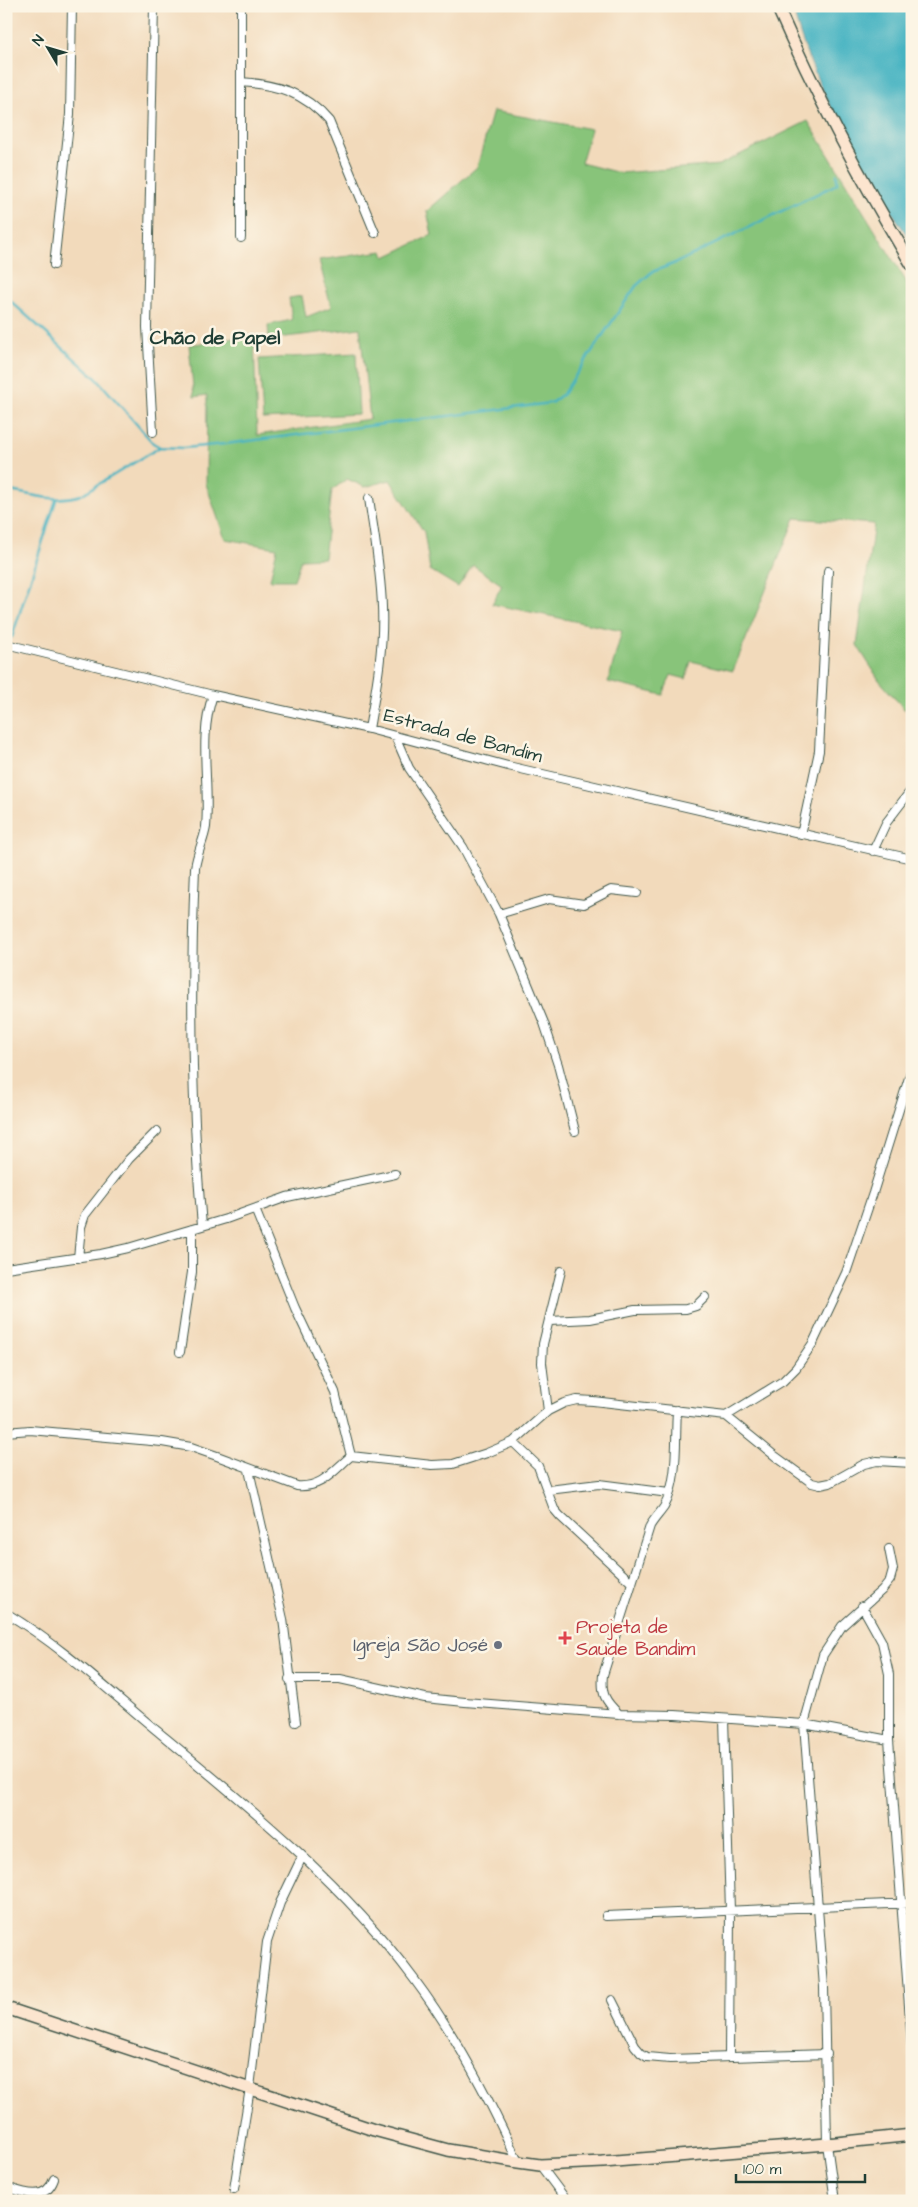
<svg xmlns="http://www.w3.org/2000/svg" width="918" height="2207" font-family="'Architects Daughter',sans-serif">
<rect width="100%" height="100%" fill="#fcf5e5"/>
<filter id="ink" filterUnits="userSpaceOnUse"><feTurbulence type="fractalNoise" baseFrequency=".02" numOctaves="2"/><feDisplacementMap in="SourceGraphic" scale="10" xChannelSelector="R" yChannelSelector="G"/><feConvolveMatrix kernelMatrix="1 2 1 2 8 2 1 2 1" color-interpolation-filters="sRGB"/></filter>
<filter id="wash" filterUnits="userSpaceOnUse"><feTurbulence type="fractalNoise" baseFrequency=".0096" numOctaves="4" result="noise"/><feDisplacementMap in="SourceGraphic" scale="20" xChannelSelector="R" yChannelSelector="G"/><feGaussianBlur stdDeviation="1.12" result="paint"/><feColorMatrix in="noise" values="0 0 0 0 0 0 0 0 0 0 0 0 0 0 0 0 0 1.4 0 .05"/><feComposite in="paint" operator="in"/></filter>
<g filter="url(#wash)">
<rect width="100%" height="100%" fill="#f2dabb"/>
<path fill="#88c47a" stroke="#548057" d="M 493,111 L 591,129 L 581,163 L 620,173 L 719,165 L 808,121 L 912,291 L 912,702 L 905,710 L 879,680 L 857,645 L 874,524 L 795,518 L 733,671 L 691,661 L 686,679 L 671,675 L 663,695 L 608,682 L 622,631 L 492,604 L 502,585 L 473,565 L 458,587 L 430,570 L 424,532 L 390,480 L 365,487 L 347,479 L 332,490 L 324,558 L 301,559 L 294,580 L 270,580 L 277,548 L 225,539 L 206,484 L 207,395 L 194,397 L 189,345 L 254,335 L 257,435 L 370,419 L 360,328 L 269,339 L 268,325 L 292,320 L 289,298 L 302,296 L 306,317 L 331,307 L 319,260 L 383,251 L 385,257 L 432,235 L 427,211 L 477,167 Z
M 356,353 L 359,414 L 263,419 L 259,359 Z"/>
<path fill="#47b4c2" stroke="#33787b" d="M 792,6 L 912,6 L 912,243 C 864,169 814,93 792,6 Z"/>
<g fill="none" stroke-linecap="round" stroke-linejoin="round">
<path stroke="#47b4c2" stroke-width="2.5" d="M 6,297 L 97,379 L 153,443 L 160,447
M 6,490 C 32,495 56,503 81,495 L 160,447 L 184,448 L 225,444 L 551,403 L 563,394 L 636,286 L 652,272 L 678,262 L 837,184 L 837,174
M 12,637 L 56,500"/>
</g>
</g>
<g filter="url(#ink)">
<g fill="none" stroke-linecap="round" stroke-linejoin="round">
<g stroke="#3f5548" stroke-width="10">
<path id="street" d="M 241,82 C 278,85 304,92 329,121 L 375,233
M 241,238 L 241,6
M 54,265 L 70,114 L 72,6
M 153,432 L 147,327 L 154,6
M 369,498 C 374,534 381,571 382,607 C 384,648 376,689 369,729
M 6,644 L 213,695 L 369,729 L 508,766 L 912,859
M 395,736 L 409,768 L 463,847 L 499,914 L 544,1023 L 558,1065 L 575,1131
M 801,835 L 819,751 L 828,571
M 873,851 L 886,823 L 912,789
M 499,914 L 549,899 L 584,904 L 611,890 L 637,893
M 255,1209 L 295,1308 L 335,1392 L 351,1456
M 202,1225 C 191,1106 190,988 195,868 C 197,853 204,840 206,827 C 210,783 198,737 213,695
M 78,1258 L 81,1227 L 85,1215 L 129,1159 L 157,1131
M 6,1268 L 101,1254 L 128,1248 L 226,1219 L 287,1197 L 395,1174
M 550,1321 L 590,1319 L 635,1310 L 686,1309 L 696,1306 L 705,1297
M 180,1352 L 192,1272 L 192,1229
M 548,1411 L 542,1363 L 543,1344 L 561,1271
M 726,1416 L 775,1456 L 812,1483 L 820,1485 L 830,1483 L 864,1464 L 877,1461 L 912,1463
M 6,1432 L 30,1430 L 162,1442 L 191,1447 L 217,1456 L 297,1486 C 322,1488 333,1471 351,1456 L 432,1465 L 453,1464 L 487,1453 L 513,1442 L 548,1411 L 564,1403 L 577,1400 L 593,1401 L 726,1416 L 783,1381 L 796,1368 L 813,1343 L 846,1273 L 873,1193 L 912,1068
M 513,1442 L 538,1466 L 554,1509 L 560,1516 L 632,1583
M 249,1470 L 283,1619 L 296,1722
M 548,1490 L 599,1484 L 669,1493
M 862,1606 L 882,1642 L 889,1674 L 889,1740 L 912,2046
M 6,1613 C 60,1645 108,1690 156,1730 C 248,1806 343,1883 414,1979 C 456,2035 489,2098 518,2162
M 289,1679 L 340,1679 L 425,1698 L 465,1702 L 619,1714 L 675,1715 L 804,1724 L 889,1740
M 619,1714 C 605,1701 601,1694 603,1675 L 650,1526 C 654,1519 660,1513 664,1507 C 679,1480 675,1440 677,1410
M 724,1719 L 730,1910 L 729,2056
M 606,1916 L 912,1903
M 612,2000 L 635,2046 L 641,2053 L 647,2057 L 670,2059 L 827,2054
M 540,2165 L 567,2201
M 6,2187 C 24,2193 46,2202 54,2179
M 234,2189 L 250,2088 L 267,1942 L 280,1903 L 302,1857
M 835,2201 L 827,2144 L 824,1987 L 804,1724 L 823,1655 L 842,1626 L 882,1590 L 890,1580 L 893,1569 L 889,1549"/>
</g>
<g stroke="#3f5548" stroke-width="14">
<path id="secondary" d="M 777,6 C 817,97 861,180 912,265
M 6,2008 L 374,2130 L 448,2150 L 518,2162 L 540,2165 L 603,2162 L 827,2144 L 912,2135"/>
</g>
<use href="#street" stroke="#fff" stroke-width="8"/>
<use href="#secondary" stroke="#fce5cf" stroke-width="11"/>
</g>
</g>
<path fill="#e0444e" stroke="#fcf5e5" stroke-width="2" d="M562.5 1630.5h5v5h5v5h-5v5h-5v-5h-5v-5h5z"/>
<circle fill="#6b7280" stroke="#fcf5e5" stroke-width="2" cx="498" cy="1645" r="5"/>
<g text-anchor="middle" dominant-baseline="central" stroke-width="5" stroke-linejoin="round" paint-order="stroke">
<g font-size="19" fill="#1f3d34" stroke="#fcf5e5">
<text transform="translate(463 736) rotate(15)">Estrada de Bandim</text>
</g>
<g font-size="19" fill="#be3a42" stroke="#fcf5e5" text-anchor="start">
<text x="576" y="1627">Projeta de<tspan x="576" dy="22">Saude Bandim</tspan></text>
</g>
<g font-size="19" fill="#5b616d" stroke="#fcf5e5" text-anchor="end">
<text x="488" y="1645">Igreja São José</text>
</g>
<g font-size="20" font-weight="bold" fill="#1f3d34" stroke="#fcf5e5">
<text x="215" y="338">Chão de Papel</text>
</g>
</g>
<rect width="918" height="2207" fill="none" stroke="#fcf5e5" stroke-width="25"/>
<g transform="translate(48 48) rotate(308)" stroke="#fcf5e5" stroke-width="4" paint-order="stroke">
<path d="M0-4L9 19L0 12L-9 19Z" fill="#1f3d34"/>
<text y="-8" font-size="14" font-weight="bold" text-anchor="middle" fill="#1f3d34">N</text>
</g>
<path d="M736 2174v8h129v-8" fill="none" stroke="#1f3d34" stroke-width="2.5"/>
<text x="743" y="2174" font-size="15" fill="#1f3d34" stroke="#fcf5e5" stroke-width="4" paint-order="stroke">100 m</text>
</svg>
